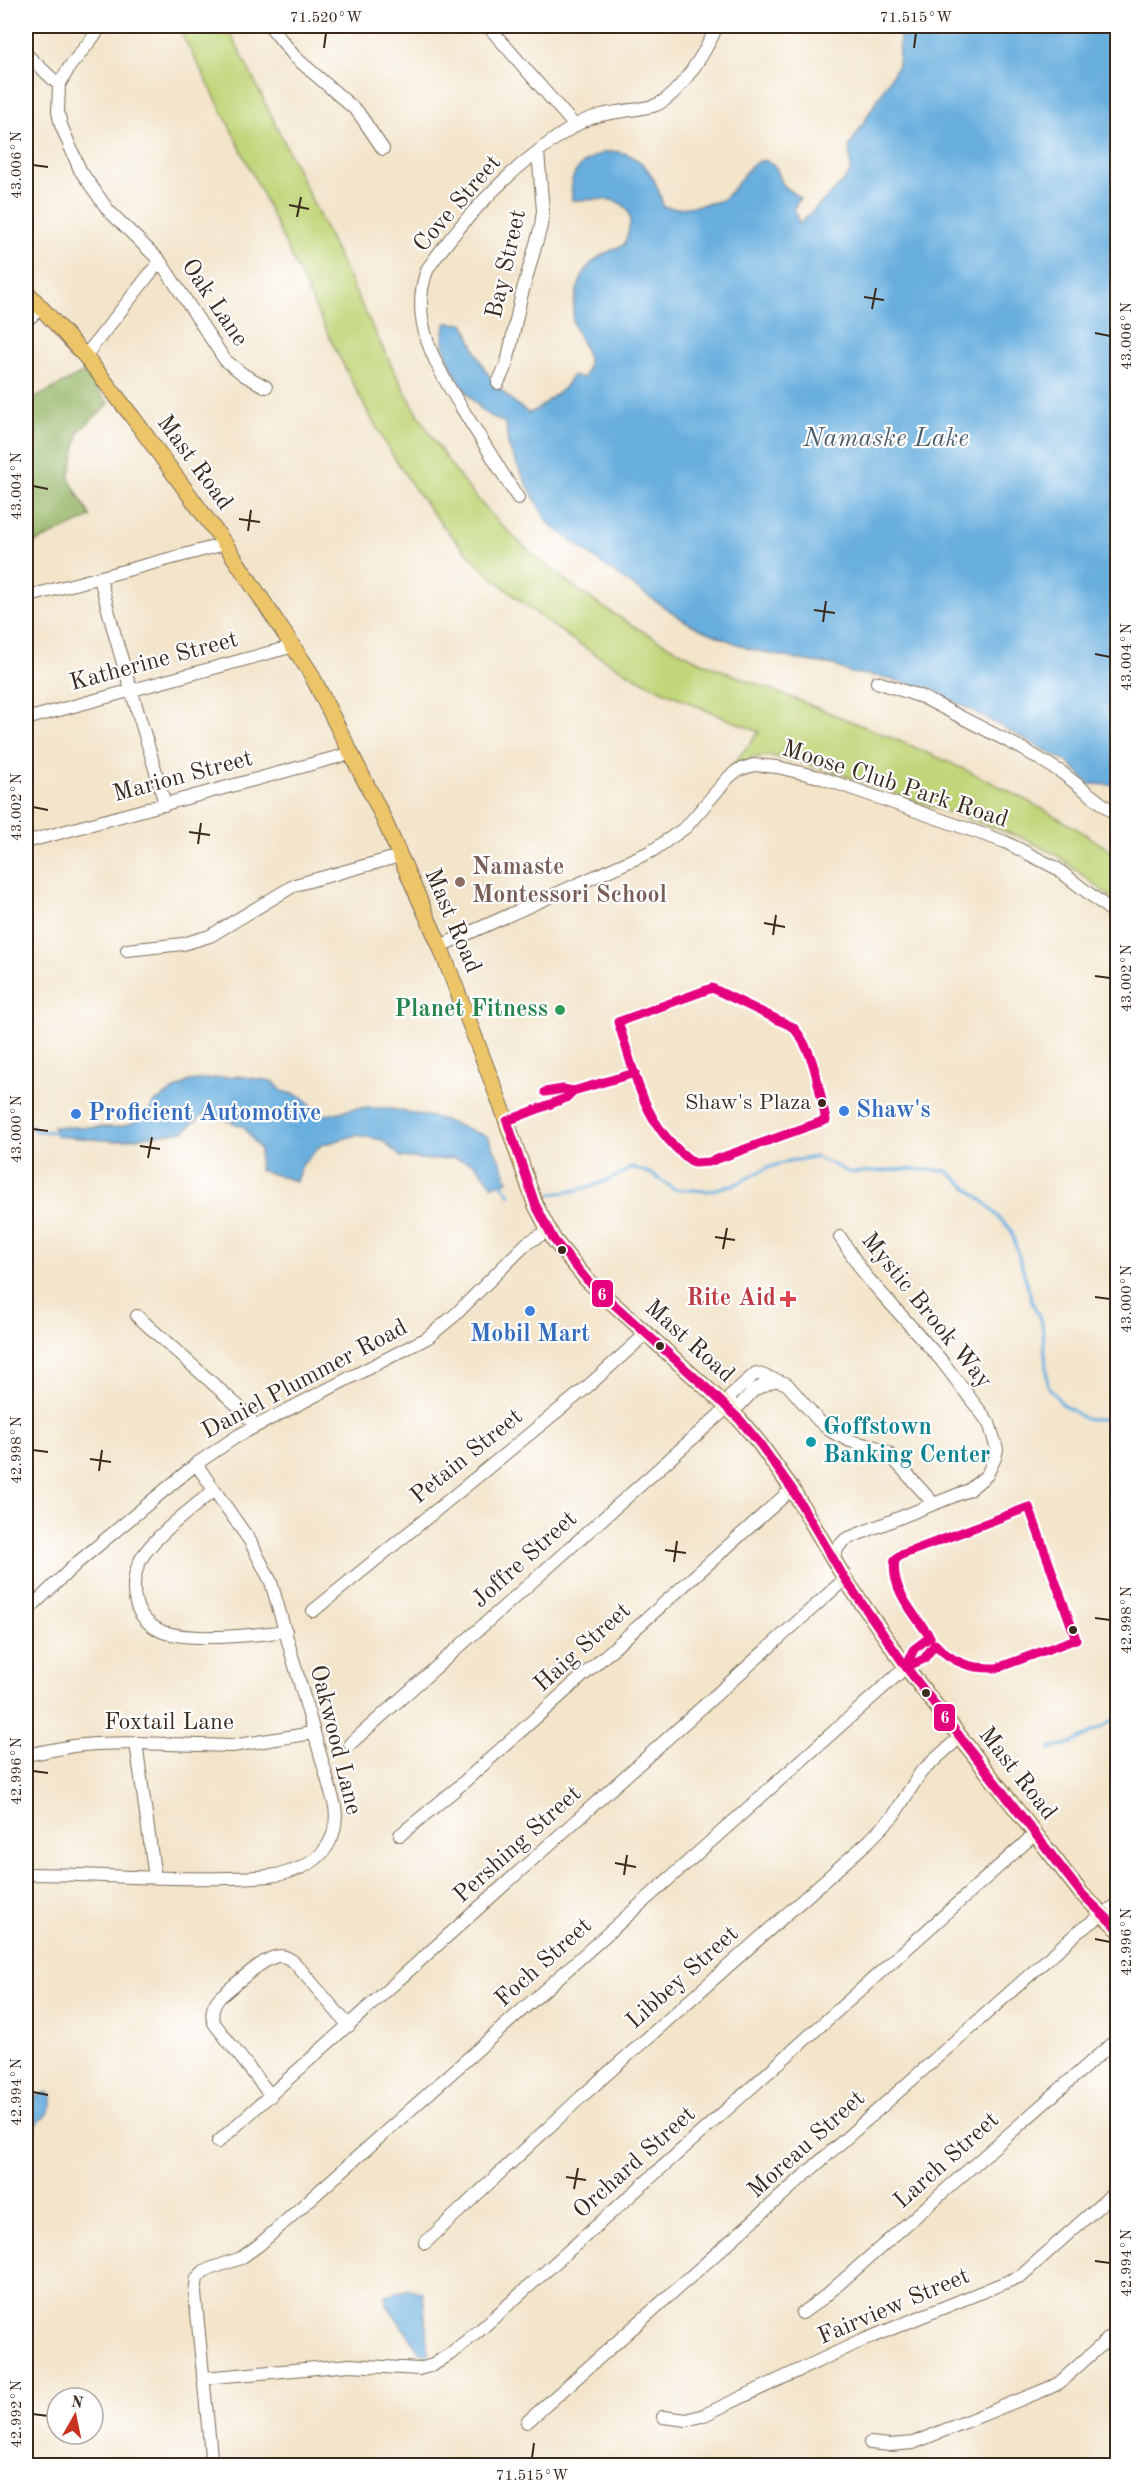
<svg xmlns="http://www.w3.org/2000/svg" width="1143" height="2491" font-family="'Old Standard TT',serif">
<rect width="100%" height="100%" fill="#fff"/>
<filter id="ink" filterUnits="userSpaceOnUse"><feTurbulence type="fractalNoise" baseFrequency=".0167" numOctaves="2"/><feDisplacementMap in="SourceGraphic" scale="12" xChannelSelector="R" yChannelSelector="G"/><feConvolveMatrix kernelMatrix="1 2 1 2 8 2 1 2 1" color-interpolation-filters="sRGB"/></filter>
<filter id="wash" filterUnits="userSpaceOnUse"><feTurbulence type="fractalNoise" baseFrequency=".008" numOctaves="4" result="noise"/><feDisplacementMap in="SourceGraphic" scale="24" xChannelSelector="R" yChannelSelector="G"/><feGaussianBlur stdDeviation="1.35" result="paint"/><feColorMatrix in="noise" values="0 0 0 0 0 0 0 0 0 0 0 0 0 0 0 0 0 1.4 0 .05"/><feComposite in="paint" operator="in"/></filter>
<g filter="url(#wash)">
<rect width="100%" height="100%" fill="#f3e4ca"/>
<path fill="#c1d679" stroke="#7e804c" stroke-width="1.5" d="M 177,26 L 227,26 C 270,110 310,197 351,283 C 385,353 417,423 465,484 C 527,562 610,618 699,661 C 840,719 990,767 1117,855 L 1117,902 L 1058,856 L 1023,838 L 831,771 L 797,761 L 770,756 L 750,758 L 730,768 L 759,732 C 719,715 679,700 641,680 C 562,639 486,581 431,511 C 384,450 351,381 318,313 C 272,217 229,118 177,26 Z"/>
<path fill="#98b769" stroke="#6a7044" stroke-width="1.5" d="M 84,372 L 109,404 L 79,431 L 69,479 L 91,517 L 26,547 L 26,403 Z"/>
<path fill="#68aede" stroke="#526c7e" stroke-width="1.5" d="M 896,26 L 1117,26 L 1117,785 L 1089,784 L 1069,763 L 932,689 L 877,676 L 850,673 L 834,665 L 794,659 L 750,649 L 700,629 L 682,619 L 617,575 L 547,522 L 517,465 L 508,445 L 506,424 C 498,419 488,416 482,410 C 465,393 433,347 447,323 L 465,324 C 480,366 491,387 528,413 L 535,411 L 564,388 L 573,375 L 583,378 C 596,357 580,345 574,325 C 570,309 578,281 588,267 C 597,256 611,250 624,245 C 626,238 630,229 630,222 C 631,191 590,201 572,200 C 572,195 571,188 572,182 C 574,164 601,149 619,152 C 624,153 632,156 636,159 C 652,169 659,189 663,206 C 672,211 714,204 723,199 C 737,190 749,156 767,161 C 778,165 778,174 782,183 C 786,189 794,194 800,198 L 794,208 L 799,224 L 844,181 L 851,171 L 849,147 L 898,65 L 900,36 L 896,33 Z
M 237,1076 L 273,1081 L 282,1091 L 303,1097 L 314,1109 L 327,1115 L 356,1108 L 386,1108 L 437,1118 L 487,1136 L 500,1160 L 508,1181 L 493,1186 L 474,1163 L 453,1158 L 430,1160 L 401,1157 L 382,1140 L 357,1135 L 321,1145 L 302,1165 L 296,1181 L 259,1170 L 260,1150 L 244,1127 L 206,1112 L 184,1131 L 115,1141 L 57,1136 L 53,1127 L 121,1127 L 149,1117 L 153,1103 L 189,1081 Z
M 47,2092 L 51,2095 C 55,2113 39,2122 26,2131 L 26,2102 L 40,2094 Z
M 410,2289 L 423,2293 L 428,2354 L 421,2354 L 386,2303 L 386,2295 Z"/>
<g fill="none" stroke-linecap="round" stroke-linejoin="round">
<path stroke="#68aede" stroke-width="3" d="M 26,1123 L 36,1131 L 57,1132
M 500,1181 L 510,1195
M 551,1194 C 581,1191 607,1184 632,1167 L 652,1174 L 674,1189 L 708,1191 L 736,1184 L 767,1168 L 789,1161 L 816,1157 L 851,1173 L 908,1169 L 947,1171 L 981,1199 L 1011,1230 L 1033,1304 L 1042,1323 L 1048,1386 L 1062,1404 L 1085,1419 L 1110,1419 L 1118,1416
M 1050,1749 L 1072,1743 L 1118,1718"/>
</g>
</g>
<g filter="url(#ink)">
<g fill="none" stroke-linecap="round" stroke-linejoin="round">
<g stroke="#7b6b5a" stroke-width="14">
<path id="minor" d="M 102,26 L 70,66 L 59,85 L 58,112 L 61,125 L 80,170 L 108,210 L 160,261 L 225,360 L 244,375 L 266,387
M 270,26 L 295,57 L 358,112 L 383,149
M 488,26 L 575,126
M 26,54 L 59,85
M 26,321 L 41,308
M 85,356 L 160,261
M 498,383 L 507,363 L 521,297 L 541,226 L 543,211 L 538,152
M 518,498 C 502,473 487,448 471,423 C 443,377 405,324 428,268 C 469,211 517,160 578,124 C 600,111 629,112 653,106 C 678,99 707,49 717,26
M 100,577 C 117,654 145,728 165,805
M 26,597 L 225,544
M 877,682 L 922,697 L 1023,749 L 1061,772 L 1118,816
M 26,719 L 294,646
M 26,842 L 352,753
M 440,946 L 652,851 L 686,827 L 729,777 L 738,770 L 754,765 L 777,767 L 819,777 L 1005,842 L 1056,868 L 1118,916
M 127,950 L 183,944 L 210,936 L 295,885 L 400,856
M 137,1316 L 238,1406 L 256,1426
M 728,1407 L 731,1395 L 756,1373 L 787,1384 L 818,1420 L 832,1432 L 850,1441 L 876,1447 L 887,1452 L 934,1504
M 728,1407 L 739,1406 L 754,1390 L 775,1380
M 214,1490 C 193,1508 154,1536 141,1559 C 134,1572 132,1589 136,1603 C 139,1616 151,1627 163,1632 C 193,1642 255,1635 286,1631
M 833,1560 L 838,1547 L 846,1539 L 969,1490 L 987,1475 L 995,1458 L 997,1449 L 989,1423 L 941,1360 L 865,1275 L 840,1237
M 313,1611 L 587,1387 L 646,1334
M 26,1612 L 77,1563 L 196,1464 L 239,1435 L 427,1338 L 455,1315 L 527,1243 L 548,1231
M 136,1743 L 155,1878
M 350,1744 L 728,1407
M 26,1755 L 73,1746 L 95,1744 L 136,1743 L 232,1746 L 313,1733
M 400,1835 L 456,1789 L 792,1489
M 26,1874 C 93,1874 160,1880 228,1878 C 252,1877 278,1878 300,1868 C 327,1857 339,1833 335,1806 L 271,1582 L 250,1541 L 196,1464
M 271,2096 L 214,2023 C 210,2013 213,2005 220,1997 C 233,1987 264,1956 280,1956 C 286,1956 290,1959 294,1962 L 349,2026
M 218,2142 L 845,1579
M 425,2243 L 580,2098 L 870,1840 L 894,1815 L 921,1772 L 960,1737
M 802,2313 L 823,2298 L 1118,2038
M 203,2378 L 350,2365 L 419,2369 L 433,2365 L 450,2354 L 480,2330 L 1035,1834
M 663,2417 L 687,2420 L 704,2415 L 859,2342 L 1021,2276 L 1118,2189
M 527,2422 L 1079,1931 L 1118,1904
M 870,2443 L 890,2445 L 913,2443 L 1049,2388 L 1059,2383 L 1118,2330
M 212,2466 L 195,2293 L 197,2278 L 204,2271 L 241,2258 L 259,2245 L 906,1667"/>
</g>
<g stroke="#7b6b5a" stroke-width="17">
<path id="major" d="M 26,291 L 85,356 L 131,415 L 225,544 L 310,672 L 380,811 L 440,946 L 502,1108 L 535,1204 L 554,1240 L 587,1280 L 711,1392 L 740,1420 L 760,1444 L 792,1489 L 845,1579 L 906,1667 L 1081,1893 L 1118,1929"/>
</g>
<use href="#minor" stroke="#fff" stroke-width="12"/>
<use href="#major" stroke="#edc569" stroke-width="15"/>
<g stroke="#fff" stroke-width="14">
<path id="bus-1" d="M 712,988 L 793,1027 C 816,1054 818,1087 826,1120 L 709,1162 L 694,1163 C 643,1127 637,1078 618,1022 Z
M 573,1091 L 566,1098 L 507,1121 L 535,1204 L 554,1240 L 587,1280 L 711,1392 L 740,1420 L 760,1444 L 792,1489 L 845,1579 L 906,1667 L 1081,1893 L 1118,1929
M 545,1092 L 563,1089 L 573,1091 L 635,1073
M 1029,1507 L 1076,1639 L 997,1668 C 972,1669 952,1663 935,1644 L 924,1659 L 906,1667 L 914,1649 L 930,1637 C 915,1615 890,1589 895,1560 L 901,1555 Z"/>
</g>
<use href="#bus-1" stroke="#e5007d" stroke-width="9"/>
</g>
</g>
<path fill="none" stroke="#3b2a1e" stroke-width="2" d="M 324,48 L 326,33M 914,48 L 916,33M 33,165 L 48,167M 289,205 L 309,209M 297,217 L 301,197M 864,297 L 884,300M 872,309 L 876,288M 1095,333 L 1110,336M 33,486 L 48,489M 239,519 L 260,522M 248,531 L 251,510M 814,610 L 835,613M 823,622 L 826,601M 1095,654 L 1110,657M 33,807 L 48,810M 189,832 L 210,835M 198,844 L 201,823M 764,923 L 785,927M 773,935 L 776,915M 1095,976 L 1110,978M 33,1129 L 48,1131M 140,1146 L 160,1149M 148,1158 L 152,1137M 715,1237 L 735,1240M 723,1249 L 727,1228M 1095,1297 L 1110,1299M 33,1450 L 48,1452M 90,1459 L 111,1462M 99,1471 L 102,1450M 665,1550 L 686,1553M 674,1562 L 677,1541M 1095,1618 L 1110,1620M 33,1771 L 48,1773M 615,1863 L 636,1867M 624,1875 L 627,1855M 1095,1939 L 1110,1942M 33,2092 L 48,2095M 566,2177 L 586,2180M 574,2189 L 578,2168M 1095,2261 L 1110,2263M 33,2414 L 48,2416M 532,2458 L 534,2443"/>
<circle fill="#8d6e63" stroke="#fff" stroke-width="2" cx="460" cy="882" r="6"/>
<circle fill="#2e9e5b" stroke="#fff" stroke-width="2" cx="560" cy="1010" r="6"/>
<g fill="#3b2a1e" stroke="#fff" stroke-width="2">
<circle cx="822" cy="1103" r="5"/>
<circle cx="562" cy="1250" r="5"/>
<circle cx="660" cy="1346" r="5"/>
<circle cx="1073" cy="1630" r="5"/>
<circle cx="926" cy="1693" r="5"/>
</g>
<g fill="#3f7fe0" stroke="#fff" stroke-width="2">
<circle cx="844" cy="1111" r="6"/>
<circle cx="76" cy="1114" r="6"/>
<circle cx="530" cy="1311" r="6"/>
</g>
<path fill="#e0444e" stroke="#fff" stroke-width="2" d="M785 1290h6v6h6v6h-6v6h-6v-6h-6v-6h6z"/>
<circle fill="#0f9aa8" stroke="#fff" stroke-width="2" cx="811" cy="1442" r="6"/>
<g text-anchor="middle" dominant-baseline="central" stroke-width="4.5" stroke-linejoin="round" paint-order="stroke">
<g font-size="22" fill="#3b2a1e" stroke="#fff" text-anchor="end">
<text x="811" y="1103">Shaw's Plaza</text>
</g>
<g font-size="24" fill="#3b2a1e" stroke="#fff">
<text transform="translate(458 204) rotate(-49)">Cove Street</text>
<text transform="translate(507 264) rotate(-77)">Bay Street</text>
<text transform="translate(214 303) rotate(56)">Oak Lane</text>
<text transform="translate(194 463) rotate(54)">Mast Road</text>
<text transform="translate(154 662) rotate(-15)">Katherine Street</text>
<text transform="translate(183 777) rotate(-15)">Marion Street</text>
<text transform="translate(895 785) rotate(18)">Moose Club Park Road</text>
<text transform="translate(452 921) rotate(67)">Mast Road</text>
<text transform="translate(926 1311) rotate(51)">Mystic Brook Way</text>
<text transform="translate(689 1342) rotate(42)">Mast Road</text>
<text transform="translate(305 1380) rotate(-28)">Daniel Plummer Road</text>
<text transform="translate(467 1457) rotate(-39)">Petain Street</text>
<text transform="translate(525 1560) rotate(-42)">Joffre Street</text>
<text transform="translate(583 1648) rotate(-42)">Haig Street</text>
<text x="169" y="1723">Foxtail Lane</text>
<text transform="translate(335 1740) rotate(76)">Oakwood Lane</text>
<text transform="translate(1017 1774) rotate(52)">Mast Road</text>
<text transform="translate(518 1845) rotate(-42)">Pershing Street</text>
<text transform="translate(544 1963) rotate(-42)">Foch Street</text>
<text transform="translate(683 1978) rotate(-42)">Libbey Street</text>
<text transform="translate(807 2145) rotate(-42)">Moreau Street</text>
<text transform="translate(947 2161) rotate(-42)">Larch Street</text>
<text transform="translate(635 2163) rotate(-42)">Orchard Street</text>
<text transform="translate(894 2307) rotate(-23)">Fairview Street</text>
</g>
<g font-size="24" font-weight="bold" fill="#785e54" stroke="#fff" text-anchor="start">
<text x="472" y="868">Namaste<tspan x="472" dy="28">Montessori School</tspan></text>
</g>
<g font-size="24" font-weight="bold" fill="#27864d" stroke="#fff" text-anchor="end">
<text x="548" y="1010">Planet Fitness</text>
</g>
<g font-size="24" font-weight="bold" fill="#366cbe" stroke="#fff" text-anchor="start">
<text x="856" y="1111">Shaw's</text>
<text x="88" y="1114">Proficient Automotive</text>
<text x="530" y="1335" text-anchor="middle">Mobil Mart</text>
</g>
<g font-size="24" font-weight="bold" fill="#be3a42" stroke="#fff" text-anchor="end">
<text x="776" y="1299">Rite Aid</text>
</g>
<g font-size="24" font-weight="bold" fill="#0d838f" stroke="#fff" text-anchor="start">
<text x="823" y="1428">Goffstown<tspan x="823" dy="28">Banking Center</tspan></text>
</g>
<g font-size="26" font-style="italic" fill="#4d5f6b" stroke="#fff">
<text x="886" y="439">Namaske Lake</text>
</g>
</g>
<g stroke="#fff" stroke-width="2">
<rect x="591" y="1279" width="23" height="29" rx="6" fill="#e5007d"/>
<rect x="933" y="1703" width="23" height="29" rx="6" fill="#e5007d"/>
</g>
<g font-size="16" text-anchor="middle" font-weight="bold" fill="#fff">
<text x="602" y="1300">6</text>
<text x="945" y="1723">6</text>
</g>
<rect width="1143" height="2491" fill="none" stroke="#fff" stroke-width="66"/>
<g transform="translate(75 2416) rotate(9)"><circle r="28" fill="#ffffff" stroke="#b1aaa5" stroke-width="1.5"/>
<path d="M0-4.5L10 22L0 15L-10 22Z" fill="#c8321e"/>
<text y="-9" font-size="16" font-weight="bold" text-anchor="middle" fill="#3b2a1e">N</text>
</g>
<rect x="33" y="33" width="1077" height="2425" fill="none" stroke="#3b2a1e" stroke-width="2"/>
<g font-size="15" text-anchor="middle" fill="#3b2a1e">
<text x="326" y="22">71.520°W</text>
<text x="916" y="22">71.515°W</text>
<text transform="translate(16 165) rotate(-90)" y="5">43.006°N</text>
<text transform="translate(1126 336) rotate(-90)" y="5">43.006°N</text>
<text transform="translate(16 486) rotate(-90)" y="5">43.004°N</text>
<text transform="translate(1126 657) rotate(-90)" y="5">43.004°N</text>
<text transform="translate(16 807) rotate(-90)" y="5">43.002°N</text>
<text transform="translate(1126 978) rotate(-90)" y="5">43.002°N</text>
<text transform="translate(16 1129) rotate(-90)" y="5">43.000°N</text>
<text transform="translate(1126 1299) rotate(-90)" y="5">43.000°N</text>
<text transform="translate(16 1450) rotate(-90)" y="5">42.998°N</text>
<text transform="translate(1126 1620) rotate(-90)" y="5">42.998°N</text>
<text transform="translate(16 1771) rotate(-90)" y="5">42.996°N</text>
<text transform="translate(1126 1942) rotate(-90)" y="5">42.996°N</text>
<text transform="translate(16 2092) rotate(-90)" y="5">42.994°N</text>
<text transform="translate(1126 2263) rotate(-90)" y="5">42.994°N</text>
<text transform="translate(16 2414) rotate(-90)" y="5">42.992°N</text>
<text x="532" y="2480">71.515°W</text>
</g>
</svg>
